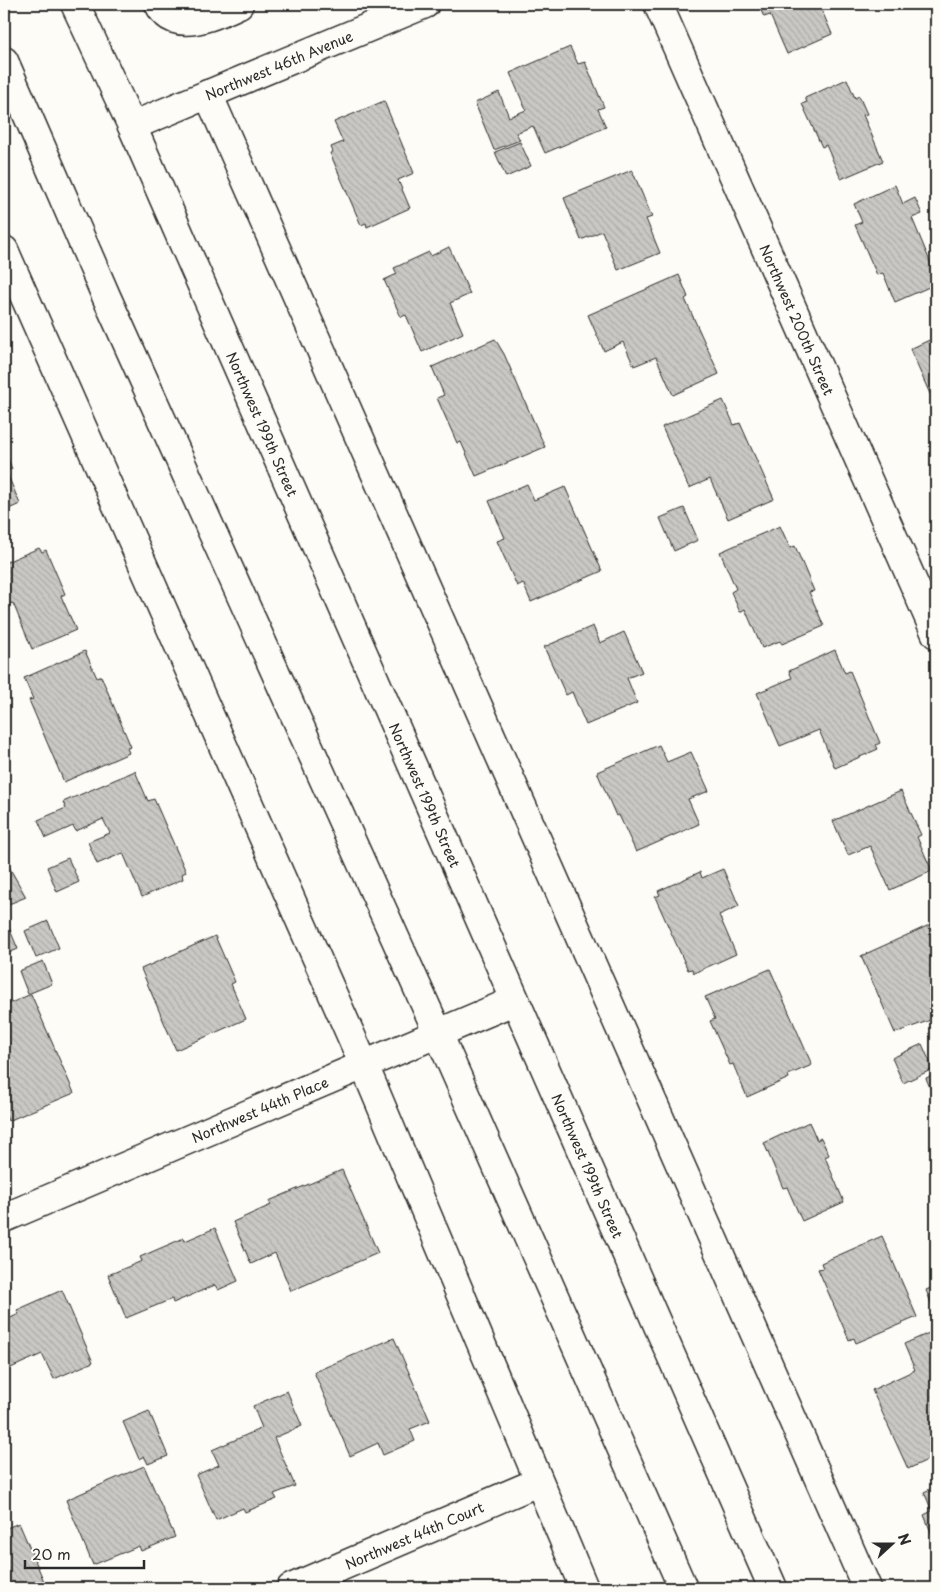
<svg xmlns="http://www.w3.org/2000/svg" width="940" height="1592" font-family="'Playpen Sans',sans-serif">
<defs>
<pattern id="building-back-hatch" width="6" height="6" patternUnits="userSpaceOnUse" patternTransform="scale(1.25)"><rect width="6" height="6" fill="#c9c8c4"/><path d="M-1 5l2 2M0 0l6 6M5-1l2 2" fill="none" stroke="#adaca9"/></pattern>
</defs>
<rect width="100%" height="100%" fill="#fdfcf7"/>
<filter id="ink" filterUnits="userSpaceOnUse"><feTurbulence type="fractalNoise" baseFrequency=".02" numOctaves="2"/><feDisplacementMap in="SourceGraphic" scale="10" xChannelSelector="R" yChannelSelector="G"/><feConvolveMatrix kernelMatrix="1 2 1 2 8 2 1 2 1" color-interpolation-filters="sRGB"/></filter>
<g filter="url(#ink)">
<path fill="url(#building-back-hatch)" stroke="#2b2b2b" d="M 758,4 L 819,4 L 832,34 L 787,54 L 770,15 L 764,17 Z
M 570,47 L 578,64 L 585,62 L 604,107 L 598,109 L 606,127 L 545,153 L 533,126 L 516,133 L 520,140 L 494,150 L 475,103 L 499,92 L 509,117 L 526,110 L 510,73 Z
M 847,79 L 855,98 L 859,96 L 867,114 L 863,115 L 883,161 L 841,179 L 826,145 L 822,147 L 802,104 L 807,102 L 805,98 Z
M 384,101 L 414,173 L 398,180 L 410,208 L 367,227 L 366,223 L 361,225 L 330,153 L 333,152 L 331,147 L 343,142 L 334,122 Z
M 520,142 L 531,166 L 506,177 L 495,152 Z
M 632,170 L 652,217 L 646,219 L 660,253 L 618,270 L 602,231 L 581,240 L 564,198 Z
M 895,185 L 903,204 L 915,198 L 922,214 L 912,218 L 936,276 L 936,284 L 895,302 L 883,273 L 877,275 L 855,225 L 862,222 L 854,204 Z
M 449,247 L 470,294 L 450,303 L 463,333 L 422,352 L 406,315 L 401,317 L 384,280 L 397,274 L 394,268 L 429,252 L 431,256 Z
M 679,275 L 688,297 L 685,299 L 719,374 L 673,395 L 656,357 L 634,366 L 623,342 L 604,351 L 588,315 Z
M 936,337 L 936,397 L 934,392 L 930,394 L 910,349 Z
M 495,339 L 504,354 L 545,447 L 476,476 L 461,442 L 457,443 L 437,398 L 444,395 L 432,367 Z
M 723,400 L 734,425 L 740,423 L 774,499 L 728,519 L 710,479 L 689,488 L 662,427 Z
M 4,449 L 12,469 L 6,471 L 20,504 L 4,511 Z
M 527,484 L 534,500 L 565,487 L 602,571 L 531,602 L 523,583 L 517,586 L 497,541 L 505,538 L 489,501 Z
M 684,508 L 698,540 L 674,551 L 660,518 Z
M 780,526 L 790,548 L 795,546 L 814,591 L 809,592 L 824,626 L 782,644 L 780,641 L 762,648 L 745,609 L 740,612 L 731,592 L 736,589 L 720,552 Z
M 39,548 L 42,552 L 46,550 L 65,594 L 61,596 L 76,630 L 32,649 L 13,603 L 8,604 L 4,594 L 4,585 L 6,584 L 4,578 L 4,563 Z
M 593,626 L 600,643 L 624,632 L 642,672 L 627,678 L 637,703 L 586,725 L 572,692 L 566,695 L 544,647 Z
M 835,650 L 845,673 L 850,671 L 880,743 L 876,745 L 878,749 L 835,768 L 819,730 L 780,746 L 757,693 L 792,678 L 789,671 Z
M 85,651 L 97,678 L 101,676 L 131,747 L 127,748 L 129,753 L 64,782 L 29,700 L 33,699 L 24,678 Z
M 659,745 L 667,762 L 691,752 L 709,791 L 688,799 L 699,824 L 636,852 L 619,815 L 616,816 L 597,772 Z
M 135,771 L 148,801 L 154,799 L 186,872 L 182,874 L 183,879 L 142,897 L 123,853 L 97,864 L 88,842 L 110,833 L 103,819 L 76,831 L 73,826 L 46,838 L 38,820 L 66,808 L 63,802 Z
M 901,791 L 921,835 L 917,837 L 932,871 L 890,890 L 870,846 L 848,855 L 833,821 Z
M 4,858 L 26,897 L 4,906 Z
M 68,858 L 79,882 L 57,892 L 47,867 Z
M 723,869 L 739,906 L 719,915 L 736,954 L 694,973 L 692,969 L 688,970 L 655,897 L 660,895 L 658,891 L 700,872 L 702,878 Z
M 4,916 L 18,949 L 4,955 Z
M 48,921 L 59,948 L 36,958 L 25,931 Z
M 936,922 L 936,1018 L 895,1033 L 861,956 Z
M 215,936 L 235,982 L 231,984 L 246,1019 L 176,1050 L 141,969 Z
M 43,961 L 52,984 L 28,994 L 19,971 Z
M 770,969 L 812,1065 L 788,1075 L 789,1078 L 747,1097 L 733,1064 L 730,1065 L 710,1021 L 715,1019 L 705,997 Z
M 31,994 L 74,1093 L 8,1121 L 4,1112 L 4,1006 Z
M 922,1044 L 933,1069 L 903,1083 L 892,1058 Z
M 936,1074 L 936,1102 L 926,1078 Z
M 809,1122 L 817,1140 L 821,1138 L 829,1155 L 825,1157 L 844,1202 L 802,1221 L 787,1187 L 783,1188 L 764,1143 Z
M 342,1170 L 378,1253 L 291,1291 L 275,1253 L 251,1264 L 233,1222 L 271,1205 L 269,1201 Z
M 215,1228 L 238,1281 L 218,1290 L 215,1285 L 173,1303 L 172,1299 L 126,1318 L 108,1275 L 142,1261 L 140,1257 L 184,1238 L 185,1241 Z
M 882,1236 L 917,1317 L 856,1343 L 854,1338 L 849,1340 L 818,1269 L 823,1268 L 821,1263 Z
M 936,1286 L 936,1315 L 926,1290 Z
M 62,1290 L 93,1362 L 54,1379 L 42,1354 L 4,1371 L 4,1321 L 19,1314 L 17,1310 Z
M 936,1330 L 936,1456 L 908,1469 L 872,1390 L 915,1370 L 904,1344 Z
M 394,1338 L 430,1421 L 410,1429 L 415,1441 L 383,1455 L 378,1443 L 350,1456 L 314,1372 Z
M 287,1391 L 302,1426 L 274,1438 L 295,1486 L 274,1494 L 277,1499 L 245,1512 L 243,1508 L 216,1520 L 196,1475 L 219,1465 L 212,1450 L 262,1428 L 253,1406 Z
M 149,1411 L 168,1456 L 148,1464 L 144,1456 L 139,1459 L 123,1422 Z
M 144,1466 L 175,1537 L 141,1551 L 139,1546 L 93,1565 L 66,1500 Z
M 936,1486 L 936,1544 L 924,1515 L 932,1511 L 924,1492 Z
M 19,1523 L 46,1586 L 41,1588 L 4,1588 L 4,1529 Z"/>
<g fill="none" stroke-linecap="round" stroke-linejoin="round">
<g stroke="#2b2b2b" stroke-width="31">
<g id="minor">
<path d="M 159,4 C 173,36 218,14 239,4"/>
<path id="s1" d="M 658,4 L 936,634"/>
<path d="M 208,94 L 867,1588"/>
<path id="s2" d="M 132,126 L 425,4"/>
<path d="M 4,250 L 364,1065 L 584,1588"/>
<path id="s3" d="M 4,1218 L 514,1001"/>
<path id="s4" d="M 291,1588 L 538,1482"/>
</g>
</g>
<g stroke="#2b2b2b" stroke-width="31">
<g id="major">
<path id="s5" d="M 75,4 L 132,126 L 773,1588"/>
<path d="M 4,61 L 106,296 L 438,1033 L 683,1588"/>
</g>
</g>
<use href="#minor" stroke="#fdfcf7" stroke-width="28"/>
<use href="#major" stroke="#fdfcf7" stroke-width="28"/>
</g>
</g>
<g text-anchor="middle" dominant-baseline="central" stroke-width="4.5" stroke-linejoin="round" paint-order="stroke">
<g font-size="14" fill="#2b2b2b" stroke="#fdfcf7">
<text stroke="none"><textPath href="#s2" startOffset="159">Northwest 46th Avenue</textPath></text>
<text stroke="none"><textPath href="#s1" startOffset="345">Northwest 200th Street</textPath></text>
<text stroke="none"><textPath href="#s5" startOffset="460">Northwest 199th Street</textPath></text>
<text stroke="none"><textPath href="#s5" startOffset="865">Northwest 199th Street</textPath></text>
<text stroke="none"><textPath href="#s3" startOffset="278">Northwest 44th Place</textPath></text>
<text stroke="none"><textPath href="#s5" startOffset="1270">Northwest 199th Street</textPath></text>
<text stroke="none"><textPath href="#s4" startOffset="134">Northwest 44th Court</textPath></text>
</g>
</g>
<rect width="940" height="1592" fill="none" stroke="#fdfcf7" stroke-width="20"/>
<rect x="10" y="10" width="920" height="1572" fill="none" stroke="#2b2b2b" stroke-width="2" filter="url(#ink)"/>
<g transform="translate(892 1544) rotate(69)" stroke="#fdfcf7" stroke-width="4" paint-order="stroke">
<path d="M0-4L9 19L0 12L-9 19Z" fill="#2b2b2b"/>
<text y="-8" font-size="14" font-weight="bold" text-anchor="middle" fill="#2b2b2b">N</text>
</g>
<path d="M25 1560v8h119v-8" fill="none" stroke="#2b2b2b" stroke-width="2.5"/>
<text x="32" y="1560" font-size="15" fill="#2b2b2b" stroke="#fdfcf7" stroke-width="4" paint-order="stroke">20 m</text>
</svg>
